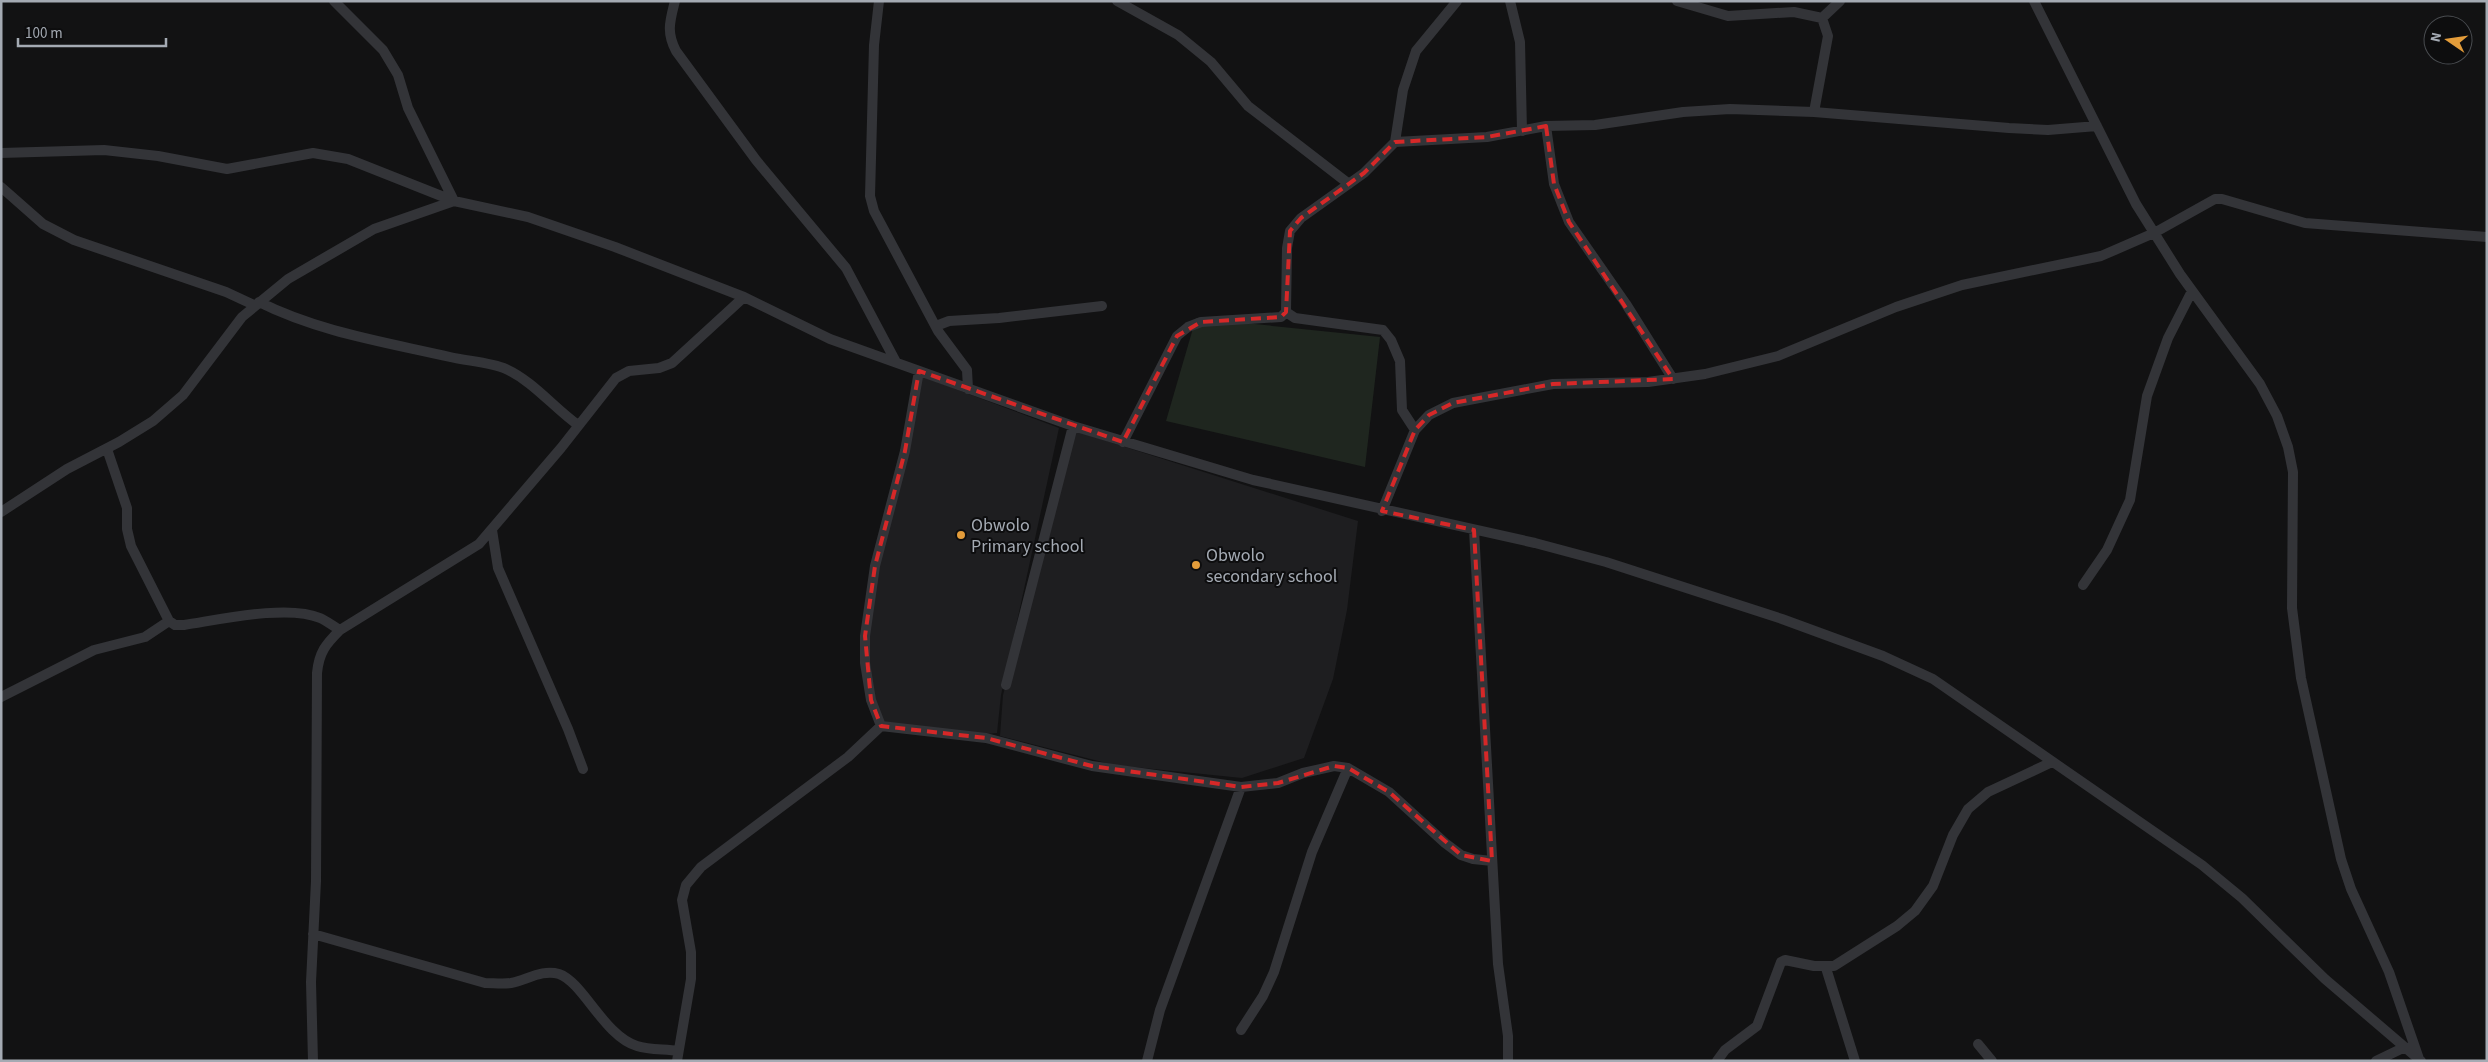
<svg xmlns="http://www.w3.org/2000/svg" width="2488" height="1062" font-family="'Source Sans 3',sans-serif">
<rect width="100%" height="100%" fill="#121213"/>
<path fill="#1e1e20" d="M 921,376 L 1059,428 L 1001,695 L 997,733 L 986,734 L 883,722 L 875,704 L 869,667 L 868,637 L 877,567 Z
M 1075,431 L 1358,521 L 1347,610 L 1333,679 L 1304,758 L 1242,778 L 1114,765 L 1000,736 L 1003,695 Z"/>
<path fill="#1f261f" d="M 1196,318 L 1380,337 L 1365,467 L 1166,421 Z"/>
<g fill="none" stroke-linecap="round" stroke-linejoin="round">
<path stroke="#333438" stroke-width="10" d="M 334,1 L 383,50 L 398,75 L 408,108 L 454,201
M 675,1 C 670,21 666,32 676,51 L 756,160 L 846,268 L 896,362
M 879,1 L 874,45 L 870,196 L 874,211 L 938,331 L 967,370 L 968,389
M 1117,1 L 1178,35 L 1211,62 L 1248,106 L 1349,184
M 1510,1 L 1520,42 L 1522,131
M 1677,1 L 1728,16 L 1794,12 L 1822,18 L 1840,1
M 2034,1 L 2136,204 L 2180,274 L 2260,384 L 2277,416 L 2288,447 L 2293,472 L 2292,608 L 2301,678 L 2341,859 L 2351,889 L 2389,972 L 2419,1059
M 1814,112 L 1828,36 L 1822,18
M 1546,126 L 1554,184 L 1569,222 L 1626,304 L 1673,379
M 1395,142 L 1487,137 L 1546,126 L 1595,125 L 1683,112 L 1730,109 L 1814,112 L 2009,128 L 2048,130 L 2097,126
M 1,153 L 104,150 L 158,156 L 227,169 L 313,153 L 348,159 L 454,201 L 528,217 L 615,247 L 744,297 L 830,339 L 1073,426 L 1253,480 L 1535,543 L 1606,562 L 1782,619 L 1883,656 L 1933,679 L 2202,865 L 2242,898 L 2325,979 L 2421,1061
M 1,187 L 43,224 L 74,240 L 226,292 L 254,305
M 259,302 C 319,332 385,342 450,357 C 466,361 491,362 506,369 C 534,382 553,407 578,425
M 1286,312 L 1295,318 L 1383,330 L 1391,340 L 1400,361 L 1402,410 L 1415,430
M 936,326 L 949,321 L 999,318 L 1102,306
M 1123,442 L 1177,336 L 1188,327 L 1201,322 L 1281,317 L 1286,312 L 1287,248 L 1290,231 L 1301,218 L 1364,173 L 1395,142 L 1403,90 L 1416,51 L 1457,1
M 107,449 L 127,508 L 127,529 L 131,546 L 169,621 L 175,625 L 184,625 C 218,620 288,604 320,618 C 327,621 333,626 340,630
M 1382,511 L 1415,430 L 1429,415 L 1453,403 L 1553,384 L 1648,382 L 1705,374 L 1778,356 L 1896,307 L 1962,285 L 2101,256 L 2154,233 L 2215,199 L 2222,199 L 2305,223 L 2487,237
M 1,512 L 67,469 L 119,442 L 153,421 L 183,395 L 242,317 L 288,279 L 374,229 L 454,201
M 492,530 L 498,568 L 568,729 L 583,769
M 1474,530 L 1498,964 L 1508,1036 L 1508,1061
M 2083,585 L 2107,550 L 2130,500 L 2147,396 L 2168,338 L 2192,291
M 1006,685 L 1073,426
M 1,697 L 94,650 L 145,637 L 169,621
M 881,726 L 871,700 L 865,663 L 865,636 L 875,566 L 905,451 L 919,371
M 313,934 L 485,983 C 493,983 503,984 511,983 C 527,980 542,969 559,974 C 583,982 604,1036 637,1046 C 649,1050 665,1049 678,1051
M 1826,968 L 1855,1061
M 1241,1030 L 1263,996 L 1274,972 L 1312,852 L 1348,768
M 1978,1044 L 1992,1061
M 313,1061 L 311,982 L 316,881 L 317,673 C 319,652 326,644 340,630 L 479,544 L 561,448 L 616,378 L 629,371 L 659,368 L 672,363 L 744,297
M 677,1061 L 691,979 L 691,952 L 682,900 L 686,885 L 701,867 L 848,757 L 881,726 L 986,738 L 1092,766 L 1241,787 L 1278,783 L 1303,773 L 1334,766 L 1348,768 L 1389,792 L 1445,843 L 1461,855 L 1473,859 L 1492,861
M 1147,1061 L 1160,1010 L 1241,787
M 1717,1061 L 1725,1050 L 1757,1026 L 1781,962 L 1785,960 L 1814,966 L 1834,966 L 1897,926 L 1915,911 L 1933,886 L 1953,835 L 1968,809 L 1988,792 L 2052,762
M 2376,1061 L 2405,1047"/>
</g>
<path fill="none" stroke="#d62828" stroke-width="4" stroke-dasharray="10 6" stroke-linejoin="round" d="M 1546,126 L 1554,184 L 1569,222 L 1673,379 L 1553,384 L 1453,403 L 1429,415 L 1415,430 L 1382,511 L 1474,530 L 1492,861 L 1461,855 L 1389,792 L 1348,768 L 1334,766 L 1278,783 L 1241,787 L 1092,766 L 986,738 L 881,726 L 871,700 L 865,636 L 875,566 L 905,451 L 919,371 L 1123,442 L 1177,336 L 1201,322 L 1281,317 L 1286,312 L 1290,231 L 1301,218 L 1364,173 L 1395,142 L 1487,137 Z"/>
<g fill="#e39c3a" stroke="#0d0d0e" stroke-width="2">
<circle cx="961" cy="535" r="5"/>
<circle cx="1196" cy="565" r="5"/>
</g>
<g text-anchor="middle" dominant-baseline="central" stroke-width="4" stroke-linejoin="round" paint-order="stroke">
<g font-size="18" fill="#a4aab3" stroke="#0d0d0e" text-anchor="start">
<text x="971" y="525">Obwolo<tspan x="971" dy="21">Primary school</tspan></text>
<text x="1206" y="555">Obwolo<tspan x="1206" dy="21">secondary school</tspan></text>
</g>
</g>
<rect width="2488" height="1062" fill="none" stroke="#a4aab3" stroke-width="5"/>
<g transform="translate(2448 40) rotate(283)"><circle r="24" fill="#0d0d0e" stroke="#494c50"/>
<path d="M0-4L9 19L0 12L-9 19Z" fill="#e39c3a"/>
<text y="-8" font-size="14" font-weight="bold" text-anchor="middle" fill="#a4aab3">N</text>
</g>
<path d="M18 38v8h148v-8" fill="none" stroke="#a4aab3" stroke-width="2.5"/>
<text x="25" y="38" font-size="15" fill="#a4aab3" stroke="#0d0d0e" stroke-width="4" paint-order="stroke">100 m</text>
</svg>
